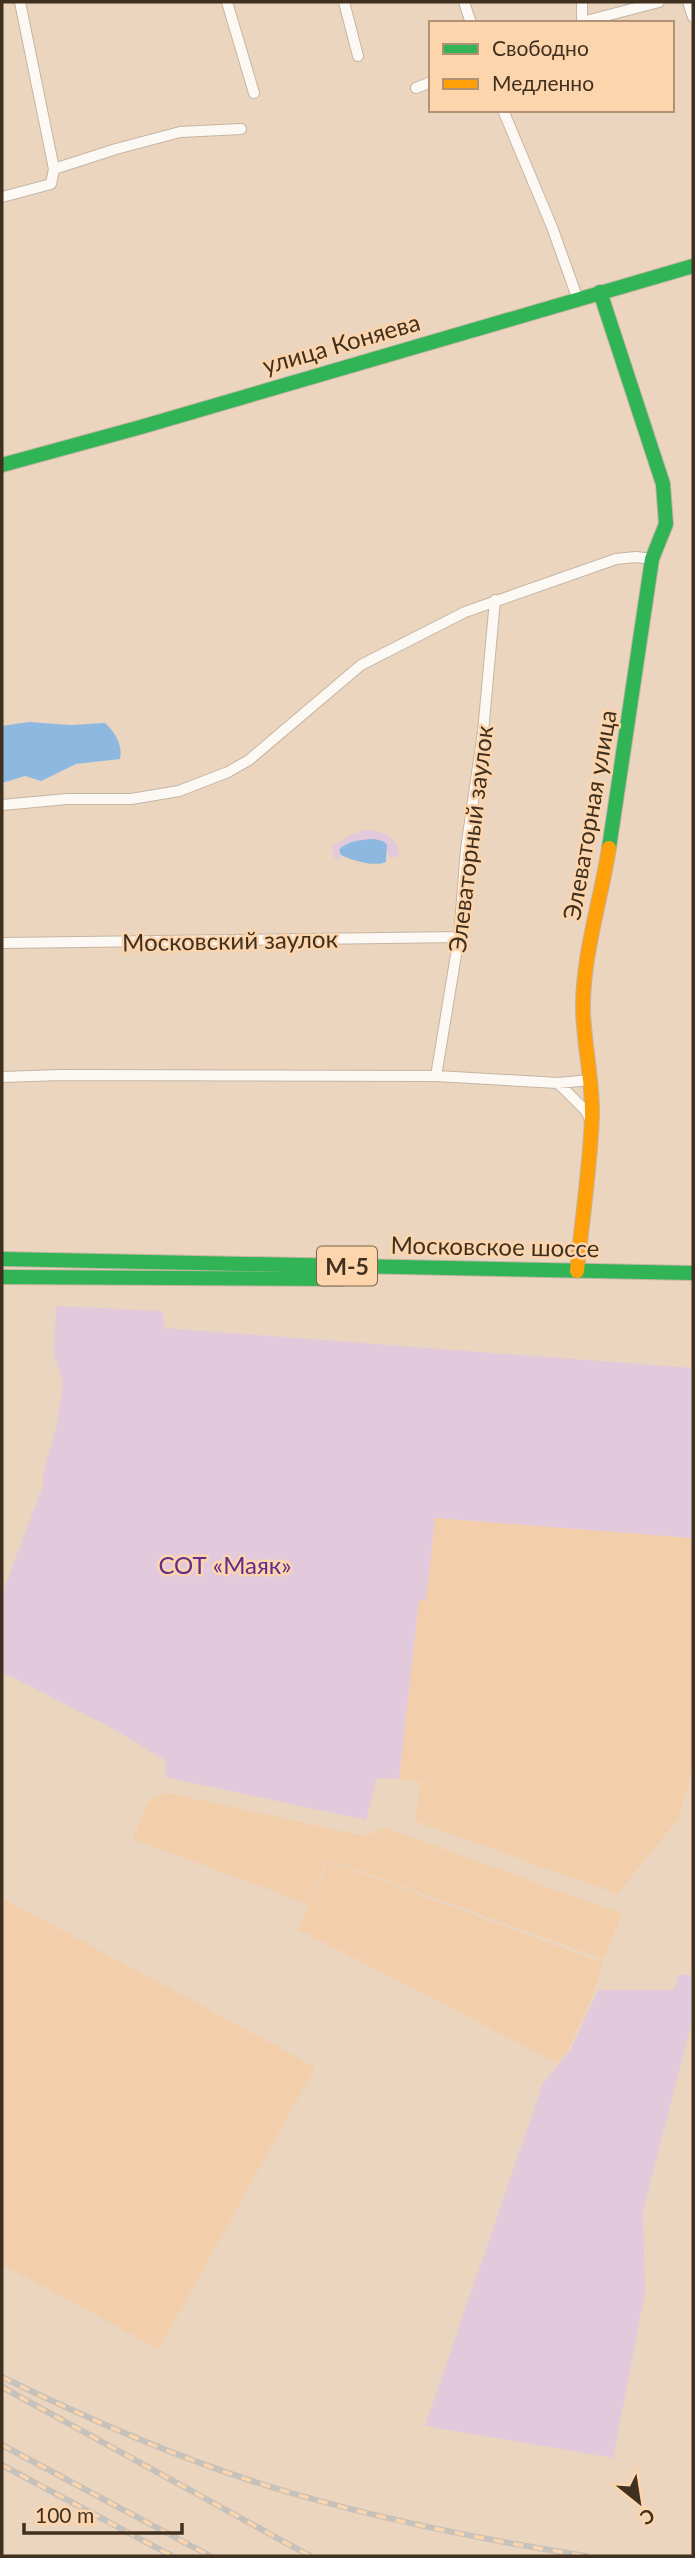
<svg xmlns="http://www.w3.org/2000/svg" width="695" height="2558" font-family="Lato,sans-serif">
<rect width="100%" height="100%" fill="#ebd5be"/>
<path fill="#f2ceaa" d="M 434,1518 L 693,1538 L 693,1766 L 679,1818 L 617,1894 L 415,1821 L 421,1782 L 399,1779 L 419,1600 L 426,1600 Z
M 167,1793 L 365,1836 L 386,1828 L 622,1914 L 603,1959 L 328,1859 L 308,1904 L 133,1839 L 148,1802 Z
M 329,1861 L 603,1963 L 594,1992 L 568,2050 L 556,2062 L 298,1929 Z
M 2,1898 L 315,2067 L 159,2349 L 2,2264 Z"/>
<path fill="#e2cadc" d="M 367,830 C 384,831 398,837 399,856 L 390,858 L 383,841 C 365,837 354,841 339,850 L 341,858 L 338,860 L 334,858 L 332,847 L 350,835 Z
M 56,1306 L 163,1311 L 164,1328 L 693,1368 L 693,1538 L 435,1518 L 426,1601 L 419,1600 L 399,1779 L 377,1778 L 366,1820 L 165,1777 L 165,1760 L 108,1726 L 2,1672 L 2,1594 L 44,1483 L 43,1474 L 56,1428 L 63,1383 L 54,1354 Z
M 678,1975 L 693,1975 L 693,2017 L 643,2211 L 645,2293 L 613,2458 L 425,2426 L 543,2083 L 570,2051 L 598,1990 L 674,1990 Z"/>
<path fill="#8db9e0" d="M 29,722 L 70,725 L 105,723 C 115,732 123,745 120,759 L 76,764 L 41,781 L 25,776 L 2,783 L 2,726 Z
M 374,839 L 383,841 L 387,845 L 386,862 C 374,867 353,861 341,855 L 339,850 C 348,840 361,840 374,839 Z"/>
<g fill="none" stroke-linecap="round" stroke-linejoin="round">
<g stroke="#c5b5a3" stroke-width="12">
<path id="street" d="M 20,2 L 54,169
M 227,2 L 254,93
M 344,2 L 358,56
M 464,2 L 471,23
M 582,2 L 582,22 L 659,2
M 688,2 L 693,17
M 416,88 L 431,82
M 503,110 L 552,227 L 577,297
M 2,197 L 51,184 L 54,169 L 116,149 L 180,132 L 241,129
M 2,805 L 67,799 L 131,799 L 179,791 L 228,772 L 249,760 L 361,665 L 465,612 L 616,559 L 636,557 L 652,559
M 2,943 L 459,937
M 436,1076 L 459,937 L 466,849 L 483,732 L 495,600
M 2,1077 L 61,1075 L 436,1076 L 558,1083 L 591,1080
M 558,1083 L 586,1111 L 592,1123"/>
</g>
<g stroke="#c5b5a3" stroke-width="16">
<path id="fast" d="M 600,292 L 663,484 L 666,524 L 652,559 L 609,848
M 2,465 L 141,427 L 693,266
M 2,1259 L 693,1273
M 2,1277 L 342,1279"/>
</g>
<g stroke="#c5b5a3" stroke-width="16">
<path id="slow" d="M 577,1271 C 582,1220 590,1168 592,1117 C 593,1081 584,1046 583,1011 C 582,957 601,900 609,848"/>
</g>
<use href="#street" stroke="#fcf9f5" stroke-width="10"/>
<use href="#fast" stroke="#30b455" stroke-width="14"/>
<use href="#slow" stroke="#ff9f0a" stroke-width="14"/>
<g stroke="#c6c1bb" stroke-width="6">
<path id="rail" d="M 2,2377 C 88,2419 177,2458 268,2486 C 372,2518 479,2539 586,2556
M 2,2387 L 310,2556
M 2,2445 L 210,2556
M 2,2465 L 172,2556"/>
</g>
<use href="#rail" stroke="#fdd5ac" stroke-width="3.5" stroke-dasharray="10" stroke-linecap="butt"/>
</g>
<g text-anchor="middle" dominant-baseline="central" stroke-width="5" stroke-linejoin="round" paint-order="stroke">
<rect fill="#fdd5ac" stroke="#786249" stroke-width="2" x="317" y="1246.5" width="60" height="39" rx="5"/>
<g font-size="23" font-weight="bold" fill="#3f301f">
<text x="347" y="1266">М-5</text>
</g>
<g font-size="24" fill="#3f301f" stroke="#fdd5ac">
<text transform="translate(341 343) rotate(-16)">улица Коняева</text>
<text transform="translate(589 815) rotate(-80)">Элеваторная улица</text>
<text transform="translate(470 839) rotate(-83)">Элеваторный заулок</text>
<text transform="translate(230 940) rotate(-1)">Московский заулок</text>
<text transform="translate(495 1246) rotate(1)">Московское шоссе</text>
</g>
<g font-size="24" fill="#632d8a" stroke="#fdd5ac">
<text x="225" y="1564">СОТ «Маяк»</text>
</g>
</g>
<rect width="695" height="2558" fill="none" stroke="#3f301f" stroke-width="7"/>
<rect x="429" y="21" width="245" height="91" fill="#fdd5ac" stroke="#b19374" stroke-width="2"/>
<rect x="443" y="44" width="35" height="10" fill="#30b455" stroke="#b19374" stroke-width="2"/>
<text x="492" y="56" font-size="21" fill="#3f301f">Свободно</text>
<rect x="443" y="79" width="35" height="10" fill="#ff9f0a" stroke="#b19374" stroke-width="2"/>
<text x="492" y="91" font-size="21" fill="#3f301f">Медленно</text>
<g transform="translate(639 2502) rotate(150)" stroke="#fdd5ac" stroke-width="5" paint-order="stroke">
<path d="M0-5L12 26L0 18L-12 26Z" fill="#3f301f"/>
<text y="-10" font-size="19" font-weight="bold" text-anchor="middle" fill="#3f301f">С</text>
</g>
<path d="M24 2523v10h158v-10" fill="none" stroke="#3f301f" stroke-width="3.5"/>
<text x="35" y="2523" font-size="21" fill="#3f301f" stroke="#fdd5ac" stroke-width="5" paint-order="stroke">100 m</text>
</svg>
